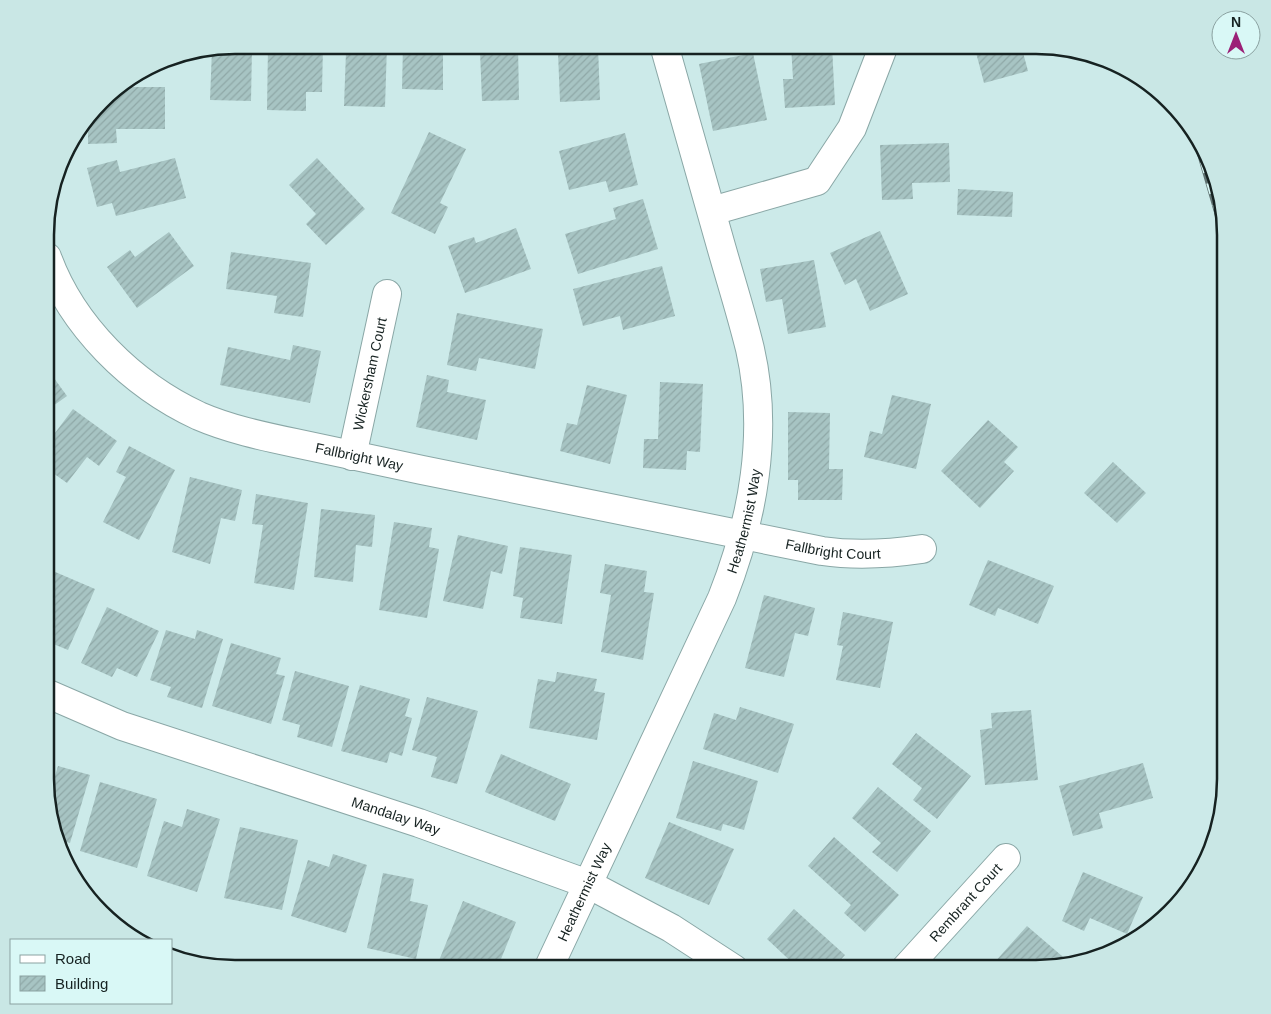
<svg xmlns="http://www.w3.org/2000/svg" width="1271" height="1014" font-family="Helvetica,sans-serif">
<defs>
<pattern id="building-hatch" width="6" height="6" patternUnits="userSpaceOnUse" patternTransform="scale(1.25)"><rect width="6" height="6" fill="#a7c4c3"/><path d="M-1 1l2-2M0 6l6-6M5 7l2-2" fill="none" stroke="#8fa8a7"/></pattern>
</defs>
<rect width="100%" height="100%" fill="#cceae9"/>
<path fill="url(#building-hatch)" d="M 235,45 L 246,45 L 246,48 L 252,48 L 251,101 L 210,100 L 212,49 Z
M 268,45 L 323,45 L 322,92 L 306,92 L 306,111 L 267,110 Z
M 332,45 L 387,45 L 385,107 L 344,106 L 346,52 L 332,51 Z
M 403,45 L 455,45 L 455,52 L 443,51 L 443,90 L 402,89 Z
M 467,45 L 518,45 L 519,100 L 482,101 L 480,51 L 467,51 Z
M 544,45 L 598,46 L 600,100 L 560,102 L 558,53 L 544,53 Z
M 791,45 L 832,45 L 835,105 L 785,108 L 783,79 L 793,79 Z
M 974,45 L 1021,45 L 1028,71 L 984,83 Z
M 753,53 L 767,120 L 713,131 L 699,64 Z
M 118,87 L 165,87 L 165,129 L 116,129 L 117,143 L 88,144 L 88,119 L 108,95 L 112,95 L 112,91 Z
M 429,132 L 466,149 L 440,203 L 448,207 L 435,234 L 391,213 Z
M 625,133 L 638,185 L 609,192 L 606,181 L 569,190 L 559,151 Z
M 949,143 L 950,182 L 912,183 L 913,199 L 882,200 L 880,145 Z
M 175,158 L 186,198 L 116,216 L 112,203 L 97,207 L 87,168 L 117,160 L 120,172 Z
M 317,158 L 365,209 L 326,245 L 306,224 L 316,214 L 289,185 Z
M 958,189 L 1013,192 L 1012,217 L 957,215 Z
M 643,199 L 658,249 L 578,274 L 565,234 L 616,219 L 613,208 Z
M 516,228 L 531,269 L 465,293 L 448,246 L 474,237 L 476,243 Z
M 880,231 L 908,294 L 870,311 L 856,279 L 845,285 L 830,253 Z
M 169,232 L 194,266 L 137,308 L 107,267 L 130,250 L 135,257 Z
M 231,252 L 311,263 L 303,317 L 274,313 L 277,296 L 226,289 Z
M 814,260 L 826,327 L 788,334 L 782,299 L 766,302 L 760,269 Z
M 662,266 L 675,316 L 623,330 L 620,316 L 583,326 L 573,289 Z
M 457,313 L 543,329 L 535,369 L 479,358 L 476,371 L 447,365 Z
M 293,345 L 321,351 L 310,403 L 220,385 L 228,347 L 290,360 Z
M 46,367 L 67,396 L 46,411 Z
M 427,375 L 449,380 L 447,392 L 486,400 L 477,440 L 416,427 Z
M 660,382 L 703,384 L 700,452 L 687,451 L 686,470 L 643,468 L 644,439 L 658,439 Z
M 587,385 L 627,395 L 610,464 L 560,451 L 567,423 L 577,425 Z
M 892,395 L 931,404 L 916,469 L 864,457 L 870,431 L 882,434 Z
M 73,409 L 117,441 L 99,466 L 87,457 L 67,483 L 46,468 L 46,445 Z
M 788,412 L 830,413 L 829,469 L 843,469 L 842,500 L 798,500 L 798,480 L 788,480 Z
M 988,420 L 1018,447 L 1004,462 L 1014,471 L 980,508 L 941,471 Z
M 129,446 L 175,470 L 139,540 L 103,522 L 126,477 L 116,472 Z
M 1113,462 L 1146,493 L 1117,523 L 1084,493 Z
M 190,477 L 242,490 L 235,521 L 221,518 L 210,564 L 172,552 Z
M 256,494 L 308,503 L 294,590 L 254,583 L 263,525 L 252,524 Z
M 321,509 L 375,515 L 372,547 L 356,545 L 353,582 L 314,577 Z
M 394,522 L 432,528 L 429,547 L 439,549 L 427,618 L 379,610 Z
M 458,535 L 508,546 L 502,574 L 491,571 L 483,609 L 443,601 Z
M 520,547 L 572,555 L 562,624 L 520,618 L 523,598 L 513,596 Z
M 988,560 L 1054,586 L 1038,624 L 998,608 L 995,616 L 969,605 Z
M 605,564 L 647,571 L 644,592 L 654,593 L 643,660 L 601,652 L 611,595 L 600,593 Z
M 46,568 L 95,589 L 68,650 L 46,641 Z
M 764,595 L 815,608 L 808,636 L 795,633 L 784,677 L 745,668 Z
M 107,607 L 159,631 L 137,677 L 117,668 L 112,677 L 81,663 Z
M 843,612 L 893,622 L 880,688 L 836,680 L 843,646 L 837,645 Z
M 166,630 L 195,639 L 197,630 L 223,639 L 202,708 L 167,697 L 171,687 L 150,680 Z
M 231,643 L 281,658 L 276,674 L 285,676 L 271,724 L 212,706 Z
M 295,671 L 349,686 L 332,747 L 297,737 L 300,725 L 282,720 Z
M 557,672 L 597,679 L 594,691 L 605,693 L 597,740 L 529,728 L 538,679 L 555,682 Z
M 360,685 L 410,699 L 405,716 L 412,718 L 402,756 L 390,752 L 387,763 L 341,751 Z
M 427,697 L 478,711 L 457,784 L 431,777 L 437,757 L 412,750 Z
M 740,707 L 794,724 L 778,773 L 703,749 L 714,713 L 736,720 Z
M 1031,710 L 1038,780 L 985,785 L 980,730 L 992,728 L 991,713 Z
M 916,733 L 971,776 L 937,819 L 913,800 L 922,788 L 892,764 Z
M 501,754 L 571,784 L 555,821 L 485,792 Z
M 693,761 L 758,781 L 744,830 L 723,824 L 721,831 L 676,818 Z
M 1143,763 L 1153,798 L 1099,813 L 1103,828 L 1073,836 L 1059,786 Z
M 58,766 L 90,775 L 70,843 L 58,840 L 45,792 L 45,773 L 55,776 Z
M 100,782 L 157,799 L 137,868 L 80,851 Z
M 878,787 L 931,831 L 897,872 L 872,852 L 881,843 L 852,818 Z
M 187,809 L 220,819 L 197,892 L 147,876 L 164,821 L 182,827 Z
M 669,822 L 734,849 L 709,905 L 645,878 Z
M 240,827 L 298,840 L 282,910 L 224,898 Z
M 834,837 L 899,895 L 865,932 L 844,913 L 851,905 L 808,866 Z
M 333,854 L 367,865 L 346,933 L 291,916 L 308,860 L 329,867 Z
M 1083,872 L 1143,897 L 1127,934 L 1090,918 L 1084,931 L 1062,921 Z
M 383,873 L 414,879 L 410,901 L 428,905 L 416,959 L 367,948 Z
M 463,901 L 516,922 L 497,969 L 479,969 L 467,964 L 465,969 L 454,969 L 438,963 Z
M 794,909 L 845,955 L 832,969 L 799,969 L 767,939 Z
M 1027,926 L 1069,962 L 1036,969 L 999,969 L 993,964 Z"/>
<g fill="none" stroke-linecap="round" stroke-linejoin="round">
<g stroke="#8aa7a6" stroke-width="30">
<g id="minor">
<path d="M 712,211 L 817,181 L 852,128 L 884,45"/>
<path id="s1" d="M 47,257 C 72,326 132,385 199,416 C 229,429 262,436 295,443 C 337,452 380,461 422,470 C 555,497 689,524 822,551 C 857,556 888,554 922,549"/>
<path id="s2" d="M 352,456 L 387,294"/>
<path id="s3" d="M 46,693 L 122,726 L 419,823 L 588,884 L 671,928 L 734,969"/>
<path id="s4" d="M 548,969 L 722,598 C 753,520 769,432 750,349 C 741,312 729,275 719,239 C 701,174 682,110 664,45"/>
<path id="s5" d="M 905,969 L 1006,858"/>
</g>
</g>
<use href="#minor" stroke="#fff" stroke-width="28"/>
<g stroke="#607372" stroke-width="5.5">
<path id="rail" d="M 1196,141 L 1226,244"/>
</g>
<use href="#rail" stroke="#d9f8f6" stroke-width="4" stroke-dasharray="11" stroke-linecap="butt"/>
</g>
<g text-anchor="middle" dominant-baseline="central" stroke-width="4.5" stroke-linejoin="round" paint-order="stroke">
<g font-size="14" fill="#162221" stroke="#d9f8f6">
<text stroke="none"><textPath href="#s2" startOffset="84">Wickersham Court</textPath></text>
<text stroke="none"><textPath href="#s1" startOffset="391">Fallbright Way</textPath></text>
<text stroke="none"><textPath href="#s4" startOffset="490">Heathermist Way</textPath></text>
<text stroke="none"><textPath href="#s1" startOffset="874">Fallbright Court</textPath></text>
<text stroke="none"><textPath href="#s3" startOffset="371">Mandalay Way</textPath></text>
<text stroke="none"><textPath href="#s4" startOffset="85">Heathermist Way</textPath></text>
<text stroke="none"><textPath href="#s5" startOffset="90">Rembrant Court</textPath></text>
</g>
</g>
<path d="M0 0H1271V1014H0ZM235 54H1036A181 181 0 0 1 1217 235V779A181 181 0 0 1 1036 960H235A181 181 0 0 1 54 779V235A181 181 0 0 1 235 54Z" fill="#c9e7e5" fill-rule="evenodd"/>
<path fill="none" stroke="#162221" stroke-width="2.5" d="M235 54H1036A181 181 0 0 1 1217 235V779A181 181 0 0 1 1036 960H235A181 181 0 0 1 54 779V235A181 181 0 0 1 235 54Z"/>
<rect x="10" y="939" width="162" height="65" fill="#d9f8f6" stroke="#8ba2a1"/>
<rect x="20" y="955" width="25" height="8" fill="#ffffff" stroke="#8ba2a1"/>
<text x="55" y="964" font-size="15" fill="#162221">Road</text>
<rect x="20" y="976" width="25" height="15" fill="url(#building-hatch)" stroke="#8ba2a1"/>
<text x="55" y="989" font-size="15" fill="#162221">Building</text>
<g transform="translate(1236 35)"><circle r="24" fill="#d9f8f6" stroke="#8ba2a1"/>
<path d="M0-4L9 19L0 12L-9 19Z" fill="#9b2077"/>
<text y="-8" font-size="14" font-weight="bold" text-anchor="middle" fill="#162221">N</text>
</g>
</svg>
